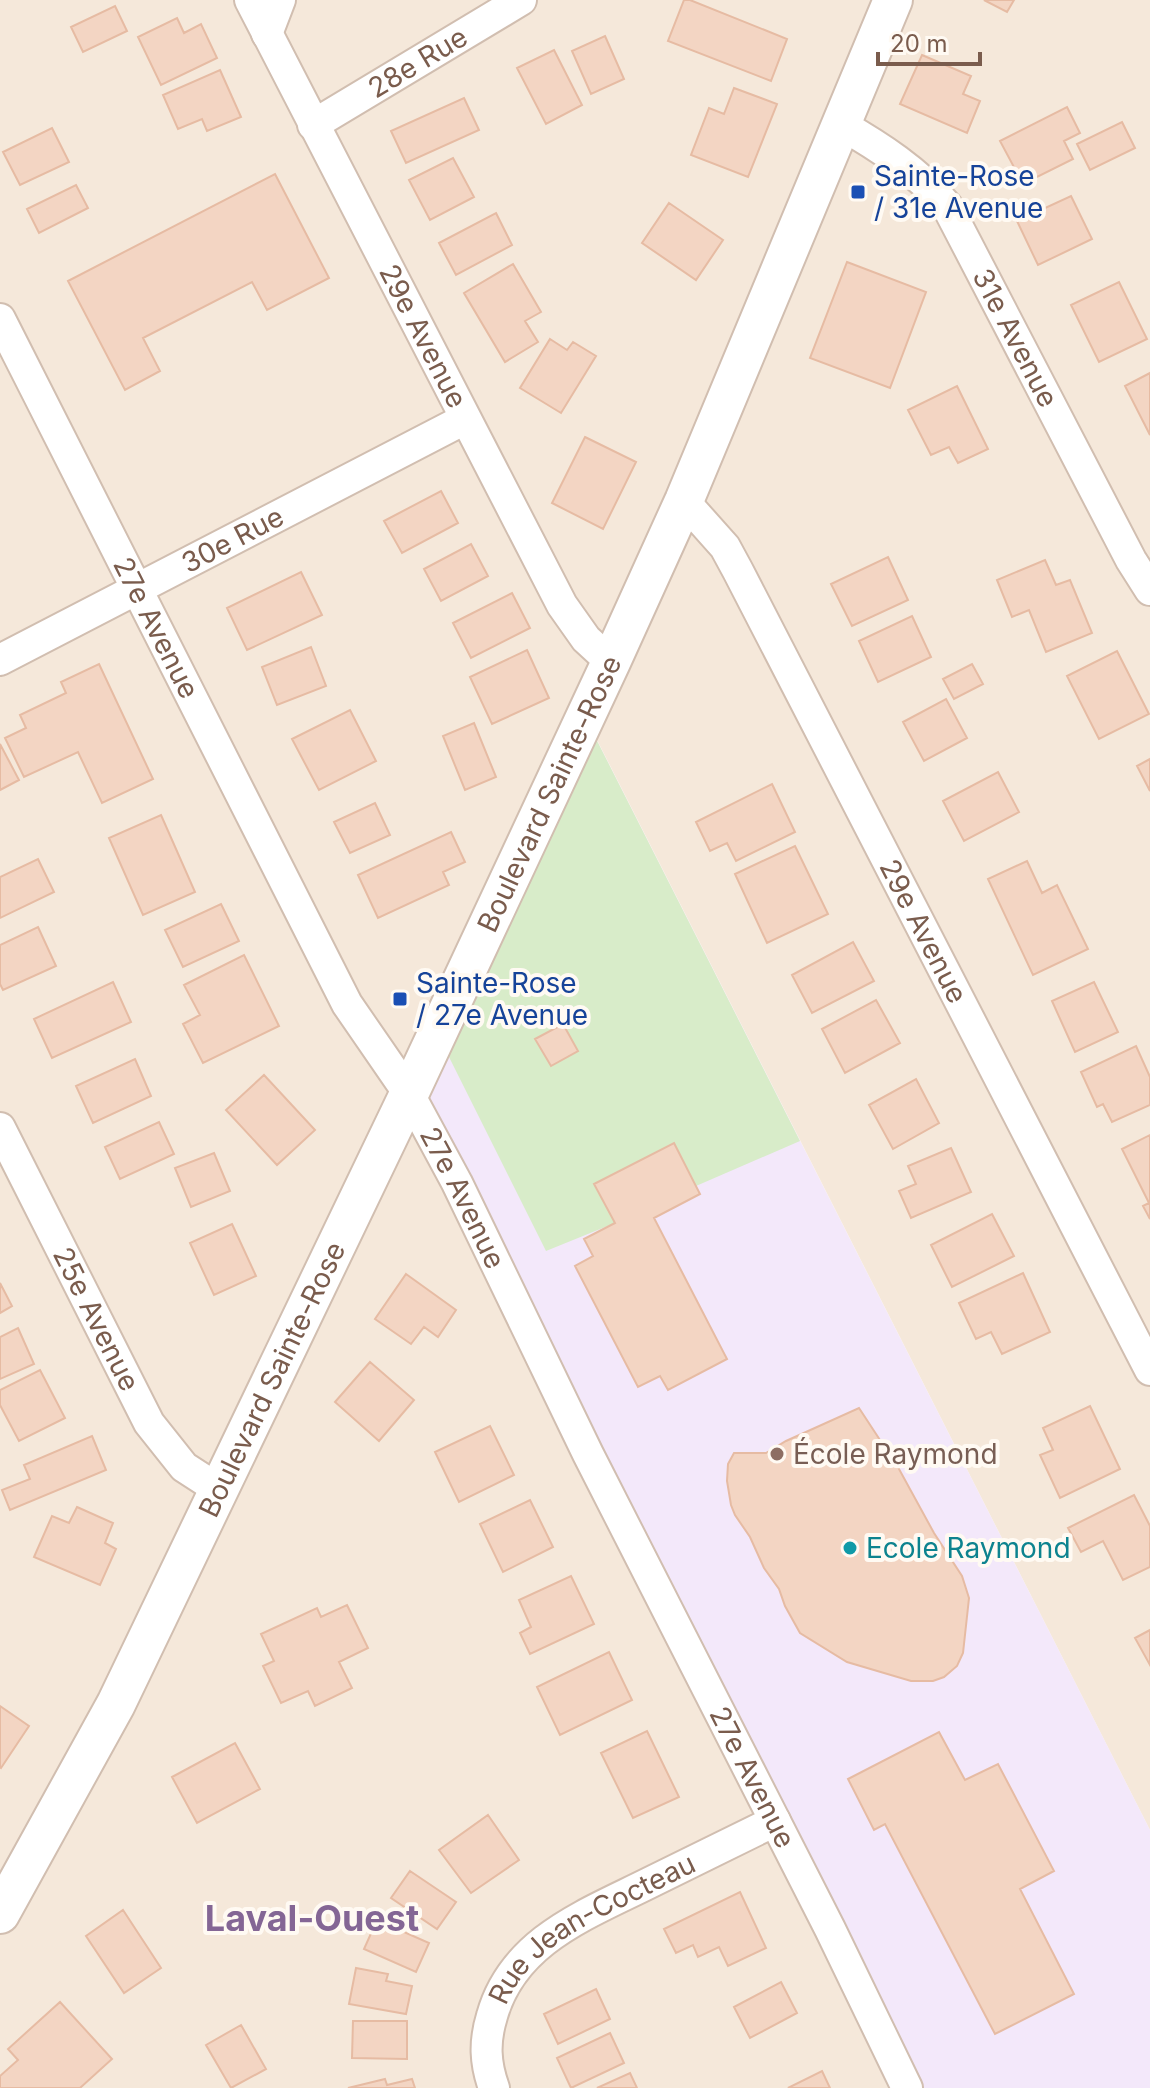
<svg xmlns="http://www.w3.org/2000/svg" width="1150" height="2088" font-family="Inter,sans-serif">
<rect width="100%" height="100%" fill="#fdf6ec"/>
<path fill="#f5e8da" d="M 0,0 L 1150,0 L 1150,1830 L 588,722 L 912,2088 L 0,2088 Z"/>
<path fill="#f3e8fa" d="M 587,721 L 1150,1830 L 1150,2088 L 912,2088 L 415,1099 Z"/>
<path fill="#d8ecc9" d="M 587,721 L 800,1141 L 696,1186 L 674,1144 L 595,1184 L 615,1223 L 546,1251 L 441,1041 Z"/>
<path fill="#f3d5c3" stroke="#e6bba3" stroke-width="2" d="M 684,0 L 690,0 L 787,39 L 771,81 L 668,41 Z
M 984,0 L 1014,0 L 1007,12 Z
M 115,6 L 127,31 L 83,52 L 71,27 Z
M 177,18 L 184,33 L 201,24 L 217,58 L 161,85 L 138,37 Z
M 605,36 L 624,79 L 591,94 L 572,51 Z
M 554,50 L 582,105 L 546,124 L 517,68 Z
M 922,55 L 971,76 L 963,94 L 980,101 L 967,133 L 900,104 Z
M 220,70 L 241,117 L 207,131 L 202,119 L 178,129 L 163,95 Z
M 734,88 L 777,104 L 748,177 L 691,155 L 709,108 L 724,114 Z
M 464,98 L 479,130 L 406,163 L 391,131 Z
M 1067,107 L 1080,133 L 1064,141 L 1073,159 L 1023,184 L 1000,141 Z
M 1122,122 L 1135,148 L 1090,170 L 1077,144 Z
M 52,128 L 69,162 L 20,185 L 3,152 Z
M 453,158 L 474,197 L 430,220 L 409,180 Z
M 275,174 L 329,278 L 267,310 L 252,282 L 143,338 L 160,371 L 125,390 L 68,281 Z
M 76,185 L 88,208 L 39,233 L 27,209 Z
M 1071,196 L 1092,239 L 1038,265 L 1017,221 Z
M 669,203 L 723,240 L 696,280 L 642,243 Z
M 496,213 L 512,245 L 456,275 L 439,243 Z
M 847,262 L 926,292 L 890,388 L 810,358 Z
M 513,264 L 541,312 L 525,321 L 538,342 L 505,362 L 464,293 Z
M 1119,282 L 1147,339 L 1099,362 L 1071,305 Z
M 550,339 L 567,350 L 573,342 L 596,356 L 561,413 L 520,388 Z
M 1150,373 L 1150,435 L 1125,386 Z
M 957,386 L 988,449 L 958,463 L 949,447 L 931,455 L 908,410 Z
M 585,437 L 636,462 L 603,529 L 552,503 Z
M 441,491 L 458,523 L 402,553 L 384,521 Z
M 471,544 L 488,576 L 441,601 L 424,569 Z
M 888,557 L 908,600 L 852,626 L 831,584 Z
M 1045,560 L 1056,585 L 1070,580 L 1092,633 L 1046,652 L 1029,610 L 1012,617 L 997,580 Z
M 301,572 L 322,615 L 247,650 L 227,608 Z
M 512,593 L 530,628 L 471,658 L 453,623 Z
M 912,616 L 931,657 L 878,682 L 859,641 Z
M 311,647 L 326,686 L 277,705 L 262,667 Z
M 527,650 L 549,698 L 492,724 L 470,677 Z
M 1117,651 L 1149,714 L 1099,739 L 1067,676 Z
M 99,664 L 153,779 L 102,803 L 78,752 L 24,777 L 5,738 L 26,728 L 20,715 L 66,693 L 61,682 Z
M 972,664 L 983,684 L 954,699 L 943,679 Z
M 946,699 L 967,738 L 924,761 L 903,722 Z
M 350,710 L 376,761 L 319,790 L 292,739 Z
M 474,723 L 496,777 L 465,790 L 443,736 Z
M 0,744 L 19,780 L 0,790 Z
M 1150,759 L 1150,791 L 1137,766 Z
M 998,772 L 1019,812 L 964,841 L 943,801 Z
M 772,784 L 795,832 L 736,861 L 727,843 L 710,851 L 696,822 Z
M 375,803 L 390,835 L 350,853 L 334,822 Z
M 161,815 L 195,892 L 143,915 L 109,838 Z
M 451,832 L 465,862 L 443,872 L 449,885 L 378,918 L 358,875 Z
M 795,846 L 828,914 L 767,943 L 735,874 Z
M 38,859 L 54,892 L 0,918 L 0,877 Z
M 1027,861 L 1042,893 L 1057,885 L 1088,949 L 1033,975 L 988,879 Z
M 221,904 L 239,941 L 183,967 L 165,930 Z
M 38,927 L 56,966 L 3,990 L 0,984 L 0,945 Z
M 853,942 L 874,981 L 812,1013 L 792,975 Z
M 244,955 L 279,1026 L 203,1063 L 183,1024 L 200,1015 L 184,985 Z
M 113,982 L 131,1022 L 52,1058 L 34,1019 Z
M 1094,982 L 1118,1032 L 1075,1052 L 1052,1001 Z
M 876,1000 L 900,1043 L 845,1073 L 822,1029 Z
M 563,1024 L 578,1051 L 551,1066 L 535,1039 Z
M 1136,1046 L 1150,1077 L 1150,1105 L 1112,1122 L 1103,1104 L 1097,1107 L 1081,1072 Z
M 135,1059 L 151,1096 L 93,1123 L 76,1086 Z
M 264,1075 L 315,1130 L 277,1165 L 226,1110 Z
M 916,1079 L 939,1123 L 893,1149 L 869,1105 Z
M 159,1122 L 174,1154 L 120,1179 L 105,1147 Z
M 1150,1135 L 1150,1219 L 1143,1206 L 1149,1203 L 1122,1149 Z
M 674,1143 L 700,1194 L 654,1218 L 727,1359 L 668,1390 L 660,1376 L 638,1387 L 575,1266 L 593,1256 L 584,1239 L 615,1223 L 594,1184 Z
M 951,1148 L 971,1192 L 911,1218 L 899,1191 L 916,1184 L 908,1166 Z
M 214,1153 L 230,1191 L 191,1207 L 175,1168 Z
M 992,1214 L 1014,1256 L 952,1287 L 931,1245 Z
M 232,1224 L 256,1276 L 214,1295 L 190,1243 Z
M 1023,1273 L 1050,1332 L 1002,1354 L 991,1332 L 976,1339 L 959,1303 Z
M 406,1274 L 456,1310 L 438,1337 L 424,1327 L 411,1344 L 375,1319 Z
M 0,1283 L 12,1306 L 0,1313 Z
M 18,1328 L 34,1364 L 0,1379 L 0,1337 Z
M 370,1362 L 414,1400 L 379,1441 L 335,1402 Z
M 40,1370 L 65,1418 L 19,1441 L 0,1405 L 0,1390 Z
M 1090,1406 L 1120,1469 L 1060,1498 L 1040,1455 L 1053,1450 L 1043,1428 Z
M 859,1408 L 899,1469 L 934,1533 L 962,1576 L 969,1598 L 963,1653 L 957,1666 L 944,1677 L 933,1681 L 911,1681 L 847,1662 L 800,1633 L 785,1606 L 779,1589 L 764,1568 L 750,1537 L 735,1515 L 731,1505 L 727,1481 L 728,1464 L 734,1453 L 766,1453 L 786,1441 Z
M 490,1426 L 514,1475 L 459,1502 L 435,1452 Z
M 92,1436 L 106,1470 L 10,1510 L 2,1490 L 30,1479 L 24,1465 Z
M 1134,1495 L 1150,1526 L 1150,1567 L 1123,1580 L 1103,1541 L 1081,1552 L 1068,1528 Z
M 530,1500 L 553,1547 L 503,1572 L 480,1524 Z
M 77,1507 L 113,1523 L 105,1543 L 116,1549 L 100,1585 L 34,1557 L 52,1516 L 69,1523 Z
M 571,1576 L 594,1624 L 530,1654 L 520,1633 L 531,1627 L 519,1600 Z
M 347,1605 L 368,1648 L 339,1662 L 352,1688 L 315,1706 L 308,1691 L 281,1703 L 263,1666 L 274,1661 L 261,1634 L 317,1608 L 321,1617 Z
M 1150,1630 L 1150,1665 L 1135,1638 Z
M 609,1652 L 632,1700 L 560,1735 L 537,1687 Z
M 0,1706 L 29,1726 L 1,1768 L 0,1767 Z
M 647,1731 L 679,1797 L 633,1818 L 601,1753 Z
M 939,1732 L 965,1780 L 998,1764 L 1054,1871 L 1020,1889 L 1074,1994 L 995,2034 L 885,1824 L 874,1830 L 848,1779 Z
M 235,1743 L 260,1789 L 197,1823 L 172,1777 Z
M 488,1815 L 519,1860 L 471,1893 L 439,1850 Z
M 410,1871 L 456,1902 L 437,1929 L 391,1898 Z
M 740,1892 L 766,1948 L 728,1966 L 719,1947 L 698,1957 L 693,1945 L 676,1953 L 664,1929 Z
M 123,1910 L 161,1968 L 124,1993 L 86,1936 Z
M 377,1920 L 429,1943 L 416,1972 L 364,1949 Z
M 356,1968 L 388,1974 L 386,1981 L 412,1986 L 406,2014 L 349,2004 Z
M 781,1982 L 797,2013 L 750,2038 L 734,2007 Z
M 596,1989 L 610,2019 L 558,2044 L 544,2014 Z
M 60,2002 L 112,2059 L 80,2088 L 0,2088 L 0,2076 L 18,2060 L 8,2049 Z
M 353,2021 L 407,2021 L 407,2059 L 352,2058 Z
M 241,2025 L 266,2069 L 231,2088 L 206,2045 Z
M 610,2033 L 624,2063 L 571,2088 L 557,2058 Z
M 822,2071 L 830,2088 L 788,2088 Z
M 630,2073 L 637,2088 L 597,2088 Z
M 385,2079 L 387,2085 L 412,2079 L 415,2088 L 348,2088 Z"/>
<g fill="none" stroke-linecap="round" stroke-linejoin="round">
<g stroke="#d1beb0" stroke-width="34">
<g id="minor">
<path id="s1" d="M 250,0 L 562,605 L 586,639 L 611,662"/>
<path d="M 267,34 L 280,0"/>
<path id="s2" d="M 840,124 C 880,147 917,171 947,206 L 1131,560 L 1150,590"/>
<path id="s3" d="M 313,125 L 521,0"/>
<path id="s4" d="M 0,319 L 347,1004 L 409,1094 L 457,1183 L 588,1454 L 830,1929 L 907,2088"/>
<path id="s5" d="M 684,501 L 725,547 L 738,571 L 1150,1370"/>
<path id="s6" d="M 0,660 L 465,419"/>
<path id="s7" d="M 0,1128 L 149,1423 L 184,1467 L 218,1489"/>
<path id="s8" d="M 494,2088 C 485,2063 484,2042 492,2016 C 513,1941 585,1915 649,1883 C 691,1862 733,1842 775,1821"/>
</g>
</g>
<g stroke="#d1beb0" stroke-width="42">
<g id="tertiary">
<path id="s9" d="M 0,1914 L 116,1704 L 409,1094 L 611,662 L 684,501 L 893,0"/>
</g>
</g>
<use href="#minor" stroke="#fff" stroke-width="30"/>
<use href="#tertiary" stroke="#fff" stroke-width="38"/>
</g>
<g fill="#1a4fb4" stroke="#fffaf3" stroke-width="3">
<rect x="850" y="184" width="16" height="16" rx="4"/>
<rect x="392" y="991" width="16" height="16" rx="4"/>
</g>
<circle fill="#8d6e63" stroke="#fffaf3" stroke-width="3" cx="777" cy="1454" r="8"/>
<circle fill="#0f9aa8" stroke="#fffaf3" stroke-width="3" cx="850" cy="1548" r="8"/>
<g text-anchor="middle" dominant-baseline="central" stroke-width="8" stroke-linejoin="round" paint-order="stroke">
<g font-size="28" fill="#7a5c4d" stroke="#fffaf3">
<text stroke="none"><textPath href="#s3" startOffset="122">28e Rue</textPath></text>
<text stroke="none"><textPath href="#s1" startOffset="378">29e Avenue</textPath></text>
<text stroke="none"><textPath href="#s2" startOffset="284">31e Avenue</textPath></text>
<text stroke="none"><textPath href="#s6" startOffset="262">30e Rue</textPath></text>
<text stroke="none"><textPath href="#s4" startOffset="346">27e Avenue</textPath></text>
<text stroke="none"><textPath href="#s9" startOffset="1248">Boulevard Sainte-Rose</textPath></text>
<text stroke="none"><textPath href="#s5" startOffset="494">29e Avenue</textPath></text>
<text stroke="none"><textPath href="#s4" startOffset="994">27e Avenue</textPath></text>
<text stroke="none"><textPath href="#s7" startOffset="214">25e Avenue</textPath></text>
<text stroke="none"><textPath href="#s9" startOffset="600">Boulevard Sainte-Rose</textPath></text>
<text stroke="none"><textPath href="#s4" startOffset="1642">27e Avenue</textPath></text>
<text stroke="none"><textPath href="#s8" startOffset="212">Rue Jean-Cocteau</textPath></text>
</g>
<g font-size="28" fill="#164399" stroke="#fffaf3" text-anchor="start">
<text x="874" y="176">Sainte-Rose<tspan x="874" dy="32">/ 31e Avenue</tspan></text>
<text x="416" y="983">Sainte-Rose<tspan x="416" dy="32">/ 27e Avenue</tspan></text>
</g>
<g font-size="28" fill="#785e54" stroke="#fffaf3" text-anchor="start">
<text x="793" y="1454">École Raymond</text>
</g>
<g font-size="28" fill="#0d838f" stroke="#fffaf3" text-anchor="start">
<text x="866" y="1548">Ecole Raymond</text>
</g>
<g font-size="36" font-weight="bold" fill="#846695" stroke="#fffaf3">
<text x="312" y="1918">Laval-Ouest</text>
</g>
</g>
<path d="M878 52v12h102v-12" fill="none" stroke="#7a5c4d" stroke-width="4"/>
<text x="890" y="52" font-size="24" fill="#7a5c4d" stroke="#fffaf3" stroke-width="6" paint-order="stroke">20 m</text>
</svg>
